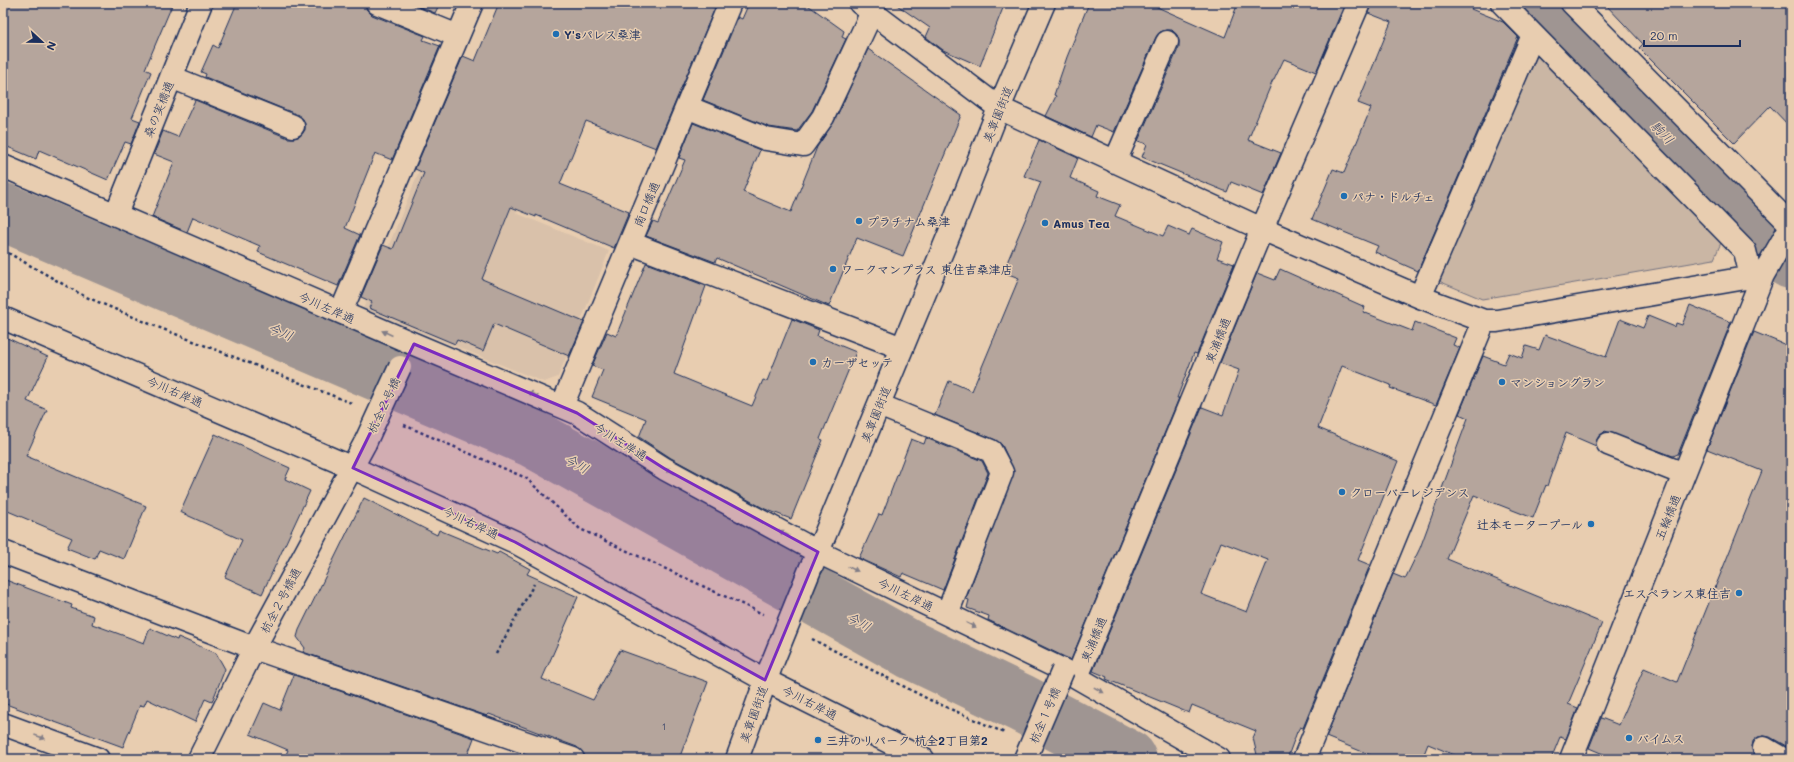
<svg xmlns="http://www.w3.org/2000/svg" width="1794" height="762" font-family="Mali,'Klee One',sans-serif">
<rect width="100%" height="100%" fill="#e8cdb0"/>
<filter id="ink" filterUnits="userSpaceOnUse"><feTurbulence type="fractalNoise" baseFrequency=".025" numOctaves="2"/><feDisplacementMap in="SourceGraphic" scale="8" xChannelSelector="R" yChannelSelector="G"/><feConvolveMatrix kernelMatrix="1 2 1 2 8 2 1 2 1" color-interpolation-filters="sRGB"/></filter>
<g filter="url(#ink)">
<path fill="#d9c1aa" d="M 426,154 L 524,194 L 516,213 L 609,251 L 558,377 L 544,382 L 363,309 Z"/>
<path fill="#cab6a4" stroke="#727281" d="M 1536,46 L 1723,238 L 1714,259 L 1482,299 L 1441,282 L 1439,279 Z"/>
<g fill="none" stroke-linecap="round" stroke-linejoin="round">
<path stroke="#9f9592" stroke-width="58" d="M 1535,3 L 1791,260
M 3,212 L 532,438 L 911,650 L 1021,703 L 1128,759"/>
</g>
<path fill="#b5a59c" stroke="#1b2f5e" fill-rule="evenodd" d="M 3,3 L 173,3 L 145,69 L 151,72 L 132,118 L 140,121 L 131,144 L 125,142 L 108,180 L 39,150 L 36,159 L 3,145 Z
M 237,3 L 365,3 L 367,10 L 372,15 L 425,36 L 423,40 L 440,46 L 392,160 L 375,153 L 345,228 L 360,235 L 338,286 L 258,252 L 260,246 L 193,217 L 187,232 L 152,217 L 174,162 L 154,154 L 163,131 L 178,137 L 195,100 L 288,138 L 294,138 L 300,136 L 305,130 L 305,124 L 303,119 L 298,115 L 205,77 L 206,74 L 201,72 L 213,45 L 218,48 Z
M 410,3 L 440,3 L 435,13 Z
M 499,3 L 703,3 L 715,8 L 656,148 L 586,121 L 560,184 L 629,212 L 614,248 L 536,215 L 536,217 L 511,207 L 482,279 L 584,322 L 569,356 L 494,324 L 483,351 L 457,340 L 455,344 L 369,308 L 372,302 L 361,297 L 383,245 L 393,249 L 424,173 L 415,169 L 463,56 L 475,61 Z
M 749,3 L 805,3 L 844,31 L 842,37 L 846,39 L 812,111 L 797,131 L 769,127 L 703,100 L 738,17 L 742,19 Z
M 894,3 L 1005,3 L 980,66 L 943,50 L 926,37 L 930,28 Z
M 1089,3 L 1148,3 L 1225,37 L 1238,3 L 1345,3 L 1316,72 L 1284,59 L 1274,80 L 1273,80 L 1248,140 L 1281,153 L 1263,195 L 1231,182 L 1227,192 L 1142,157 L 1147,144 L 1138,141 L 1179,47 L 1179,41 L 1177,35 L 1172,30 L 1166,30 L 1160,32 L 1156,37 L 1114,132 L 1096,125 L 1091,137 L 1046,116 L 1056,96 L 1054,95 L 1067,57 Z
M 1371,3 L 1474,3 L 1471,9 L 1503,22 L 1518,37 L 1418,271 L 1375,252 L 1378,246 L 1312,219 L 1333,169 L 1344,173 L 1371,108 L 1358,103 L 1391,22 L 1368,13 Z
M 1604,3 L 1791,3 L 1791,128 L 1770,106 L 1734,143 L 1639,48 L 1643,44 Z
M 868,49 L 961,115 L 903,256 L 857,238 L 829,306 L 717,258 L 715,262 L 646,236 L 653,221 L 658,223 L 685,160 L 679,158 L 693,123 L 760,150 L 743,192 L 791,212 L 817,147 L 834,122 Z
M 1039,140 L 1078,158 L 1070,178 L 1099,191 L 1097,196 L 1120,205 L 1115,216 L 1163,236 L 1168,226 L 1189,235 L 1192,229 L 1223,242 L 1217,258 L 1234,264 L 1197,354 L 1194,353 L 1177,398 L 1179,398 L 1071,660 L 988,620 L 989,616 L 967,608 L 969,600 L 966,599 L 1014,471 L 1002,445 L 996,440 L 935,415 L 949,381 L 972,391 L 1019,278 L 1003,272 L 1041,182 L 1024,176 Z
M 646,263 L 706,286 L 674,374 L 752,406 L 763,380 L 767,381 L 792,319 L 819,330 L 817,336 L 856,352 L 820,439 L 823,440 L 791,519 L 765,509 L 671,458 L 639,437 L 646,419 L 592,397 L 603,370 L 592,366 L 607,332 L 616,336 Z
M 1280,269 L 1365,307 L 1363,312 L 1412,331 L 1415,322 L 1456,338 L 1453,345 L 1460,348 L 1436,405 L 1390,388 L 1391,385 L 1342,366 L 1318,428 L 1398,461 L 1358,560 L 1370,565 L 1303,728 L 1300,727 L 1297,732 L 1287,759 L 1258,759 L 1253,738 L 1256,731 L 1192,705 L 1189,713 L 1106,679 L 1107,677 L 1093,671 L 1202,407 L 1223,415 L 1239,370 L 1220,363 L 1257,273 L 1275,280 ZM 1221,542 L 1268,560 L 1247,612 L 1201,594 Z
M 1690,305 L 1731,322 L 1678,454 L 1673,456 L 1605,431 L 1597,439 L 1596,446 L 1566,433 L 1547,486 L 1546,485 L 1533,518 L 1474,495 L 1447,559 L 1602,623 L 1568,704 L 1578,708 L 1566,739 L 1560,737 L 1551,759 L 1464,759 L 1428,744 L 1422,759 L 1380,759 L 1326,737 L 1393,574 L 1405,579 L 1420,548 L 1468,418 L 1459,414 L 1483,356 L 1504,364 L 1509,353 L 1522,358 L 1526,346 L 1539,350 L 1545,335 L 1606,357 L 1620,319 L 1643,328 L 1648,316 L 1675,327 L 1676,323 L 1682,325 Z
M 1754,332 L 1791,347 L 1791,741 L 1788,747 L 1770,737 L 1764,736 L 1758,737 L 1753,741 L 1752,748 L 1753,754 L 1758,759 L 1615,759 L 1589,748 L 1601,718 L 1619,725 L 1644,668 L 1677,682 L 1762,471 L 1707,449 Z
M 3,336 L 48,357 L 27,401 L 47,410 L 26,456 L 146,506 L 124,559 L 99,549 L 95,559 L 67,548 L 72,538 L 3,509 Z
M 215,434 L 290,468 L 285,479 L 310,491 L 262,594 L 225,577 L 242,540 L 180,512 Z
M 926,438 L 982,461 L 988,473 L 943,590 L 903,573 L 901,577 L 859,558 L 879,514 L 882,515 L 911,439 L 924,444 Z
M 364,498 L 437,535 L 439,530 L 497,554 L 499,552 L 530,569 L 527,574 L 578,597 L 542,679 L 593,700 L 620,650 L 708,682 L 679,759 L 588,759 L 577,747 L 489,714 L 487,716 L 303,652 L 305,648 L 297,637 L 299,630 Z
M 3,579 L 72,605 L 71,608 L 94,616 L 92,624 L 144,643 L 150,628 L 177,640 L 178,637 L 216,653 L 225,669 L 212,702 L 205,699 L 195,722 L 147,699 L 144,706 L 140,705 L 123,747 L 3,703 Z
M 294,675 L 474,738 L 466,759 L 284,759 L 288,750 L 250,734 L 264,703 L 280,710 Z"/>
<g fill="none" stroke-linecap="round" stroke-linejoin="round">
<g stroke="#1b2f5e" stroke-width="25">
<path id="minor" d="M 377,3 L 458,36
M 860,3 L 999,108 L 1262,229 L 1420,297 L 1484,321 L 1497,321 L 1763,275
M 1502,3 L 1745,251 L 1751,277
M 1572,3 L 1791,225
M 171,77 L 293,126
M 687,107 L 766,139 L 803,145 L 823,117 L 872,12
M 1115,162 L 1167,42
M 3,166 L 414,344 L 577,413 L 665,469 L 818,552 L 1071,674 L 1219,759
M 116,214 L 201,3
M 630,243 L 902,348
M 1420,297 L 1533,35
M 341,312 L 472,3
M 3,318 L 353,468 L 515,542 L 765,680 L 923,759
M 879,405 L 991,451 L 1002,472 L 947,614
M 562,406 L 730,3
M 1608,444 L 1684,474
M 3,552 L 254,648 L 573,759
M 812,566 L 953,225 L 999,108 L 1044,3
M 1077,677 L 1262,229 L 1359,3
M 3,724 L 98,759
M 1764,748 L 1783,759
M 199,759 L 254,648 L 365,443
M 737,759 L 771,666
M 1304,759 L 1484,321
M 1571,759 L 1763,275 L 1791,226"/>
</g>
<path stroke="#1b2f5e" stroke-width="2.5" stroke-dasharray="3 3" stroke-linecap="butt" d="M 3,250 L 84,296 L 150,324 L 354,404
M 404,425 L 526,478 L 580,529 L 763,614
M 812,639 L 930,700 L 1005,733
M 496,654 L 534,584"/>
<use href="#minor" stroke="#e8cdb0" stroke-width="22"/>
<g stroke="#1b2f5e" stroke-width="25" stroke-linecap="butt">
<path id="minor-bridge" d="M 365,443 L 400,367
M 773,661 L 811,567
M 1025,759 L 1063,670"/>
</g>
<use href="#minor-bridge" stroke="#e8cdb0" stroke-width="22"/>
</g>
<defs><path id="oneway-solid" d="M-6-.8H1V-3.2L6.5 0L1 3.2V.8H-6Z"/></defs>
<g fill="#827e87">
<use href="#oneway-solid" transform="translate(387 333) rotate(-156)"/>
<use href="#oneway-solid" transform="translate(533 394) rotate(-158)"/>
<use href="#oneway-solid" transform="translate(670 471) rotate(-151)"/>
<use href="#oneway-solid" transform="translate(784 533) rotate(-151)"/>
<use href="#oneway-solid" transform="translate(853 569) rotate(26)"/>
<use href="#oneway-solid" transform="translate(971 625) rotate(26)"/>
<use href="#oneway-solid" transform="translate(1099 690) rotate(29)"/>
<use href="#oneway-solid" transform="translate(40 737) rotate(20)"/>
</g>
</g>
<path fill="#7b2cbf" fill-opacity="0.2" stroke="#7b2cbf" stroke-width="3" stroke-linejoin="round" d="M 414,344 L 577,413 L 665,469 L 818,552 L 765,680 L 515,542 L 353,468 Z"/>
<g fill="#1f6fb2" stroke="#e8cdb0" stroke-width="1.5">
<circle cx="556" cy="34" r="4"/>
<circle cx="1344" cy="196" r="4"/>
<circle cx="859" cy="221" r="4"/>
<circle cx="1045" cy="223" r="4"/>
<circle cx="833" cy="269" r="4"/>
<circle cx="813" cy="362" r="4"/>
<circle cx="1502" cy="382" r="4"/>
<circle cx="1342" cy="492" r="4"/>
<circle cx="1591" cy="524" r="4"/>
<circle cx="1739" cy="593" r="4"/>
<circle cx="1629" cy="738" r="4"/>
<circle cx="818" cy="740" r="4"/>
</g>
<g text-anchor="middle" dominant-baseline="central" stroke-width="3" stroke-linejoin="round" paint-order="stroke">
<g font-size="10" fill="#424c6e">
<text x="664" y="726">1</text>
</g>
<g font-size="12" font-weight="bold" fill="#1b2f5e" stroke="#e8cdb0" text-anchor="start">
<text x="564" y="34">Y'sパレス桑津</text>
<text x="1352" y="196">パナ・ドルチェ</text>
<text x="867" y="221">プラチナム桑津</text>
<text x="1053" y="223">Amus Tea</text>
<text x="841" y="269">ワークマンプラス 東住吉桑津店</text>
<text x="821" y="362">カーザセッテ</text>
<text x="1510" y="382">マンショングラン</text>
<text x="1350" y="492">クローバーレジデンス</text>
<text x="1583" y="524" text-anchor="end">辻本モータープール</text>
<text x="1731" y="593" text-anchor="end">エスペランス東住吉</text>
<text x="1637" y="738">バイムス</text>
<text x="826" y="740">三井のリパーク 杭全2丁目第2</text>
</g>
<g font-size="12" fill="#1b2f5e" stroke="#e8cdb0">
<text transform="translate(158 109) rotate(-68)">桑の実橋通</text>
<text transform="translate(997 114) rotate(-68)">美章園街道</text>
<text transform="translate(646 204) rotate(-67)">南口橋通</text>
<text transform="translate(327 307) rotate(24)">今川左岸通</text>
<text transform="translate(1217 340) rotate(-68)">東浦橋通</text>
<text transform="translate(175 391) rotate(23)">今川右岸通</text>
<text transform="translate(383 405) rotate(-65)">杭全２号橋</text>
<text transform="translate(875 414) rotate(-68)">美章園街道</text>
<text transform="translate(621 441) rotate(32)">今川左岸通</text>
<text transform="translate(1667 517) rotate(-68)">五輪橋通</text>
<text transform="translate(471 522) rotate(25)">今川右岸通</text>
<text transform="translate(906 594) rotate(26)">今川左岸通</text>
<text transform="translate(280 600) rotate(-62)">杭全２号橋通</text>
<text transform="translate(1093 639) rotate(-67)">東浦橋通</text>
<text transform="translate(810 702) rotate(27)">今川右岸通</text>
<text transform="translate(753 714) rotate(-70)">美章園街道</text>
<text transform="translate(1044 715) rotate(-67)">杭全１号橋</text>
</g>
<g font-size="13" font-style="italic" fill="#2f3e66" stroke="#e8cdb0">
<text transform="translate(1663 132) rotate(45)">駒川</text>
<text transform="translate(281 331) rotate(23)">今川</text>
<text transform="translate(577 463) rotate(29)">今川</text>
<text transform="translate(859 621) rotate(29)">今川</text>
</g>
</g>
<rect width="1794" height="762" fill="none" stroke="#e8cdb0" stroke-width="16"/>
<rect x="8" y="8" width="1778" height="746" fill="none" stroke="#1b2f5e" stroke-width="1.5" filter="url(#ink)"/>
<g transform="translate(42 42) rotate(112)" stroke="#e8cdb0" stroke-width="3" paint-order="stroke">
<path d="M0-3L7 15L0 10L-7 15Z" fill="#1b2f5e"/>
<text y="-6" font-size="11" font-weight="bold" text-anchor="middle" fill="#1b2f5e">N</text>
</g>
<path d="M1644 40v6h96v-6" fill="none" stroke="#1b2f5e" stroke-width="2"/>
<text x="1650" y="40" font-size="12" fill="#1b2f5e" stroke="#e8cdb0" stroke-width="3" paint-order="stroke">20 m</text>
</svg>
